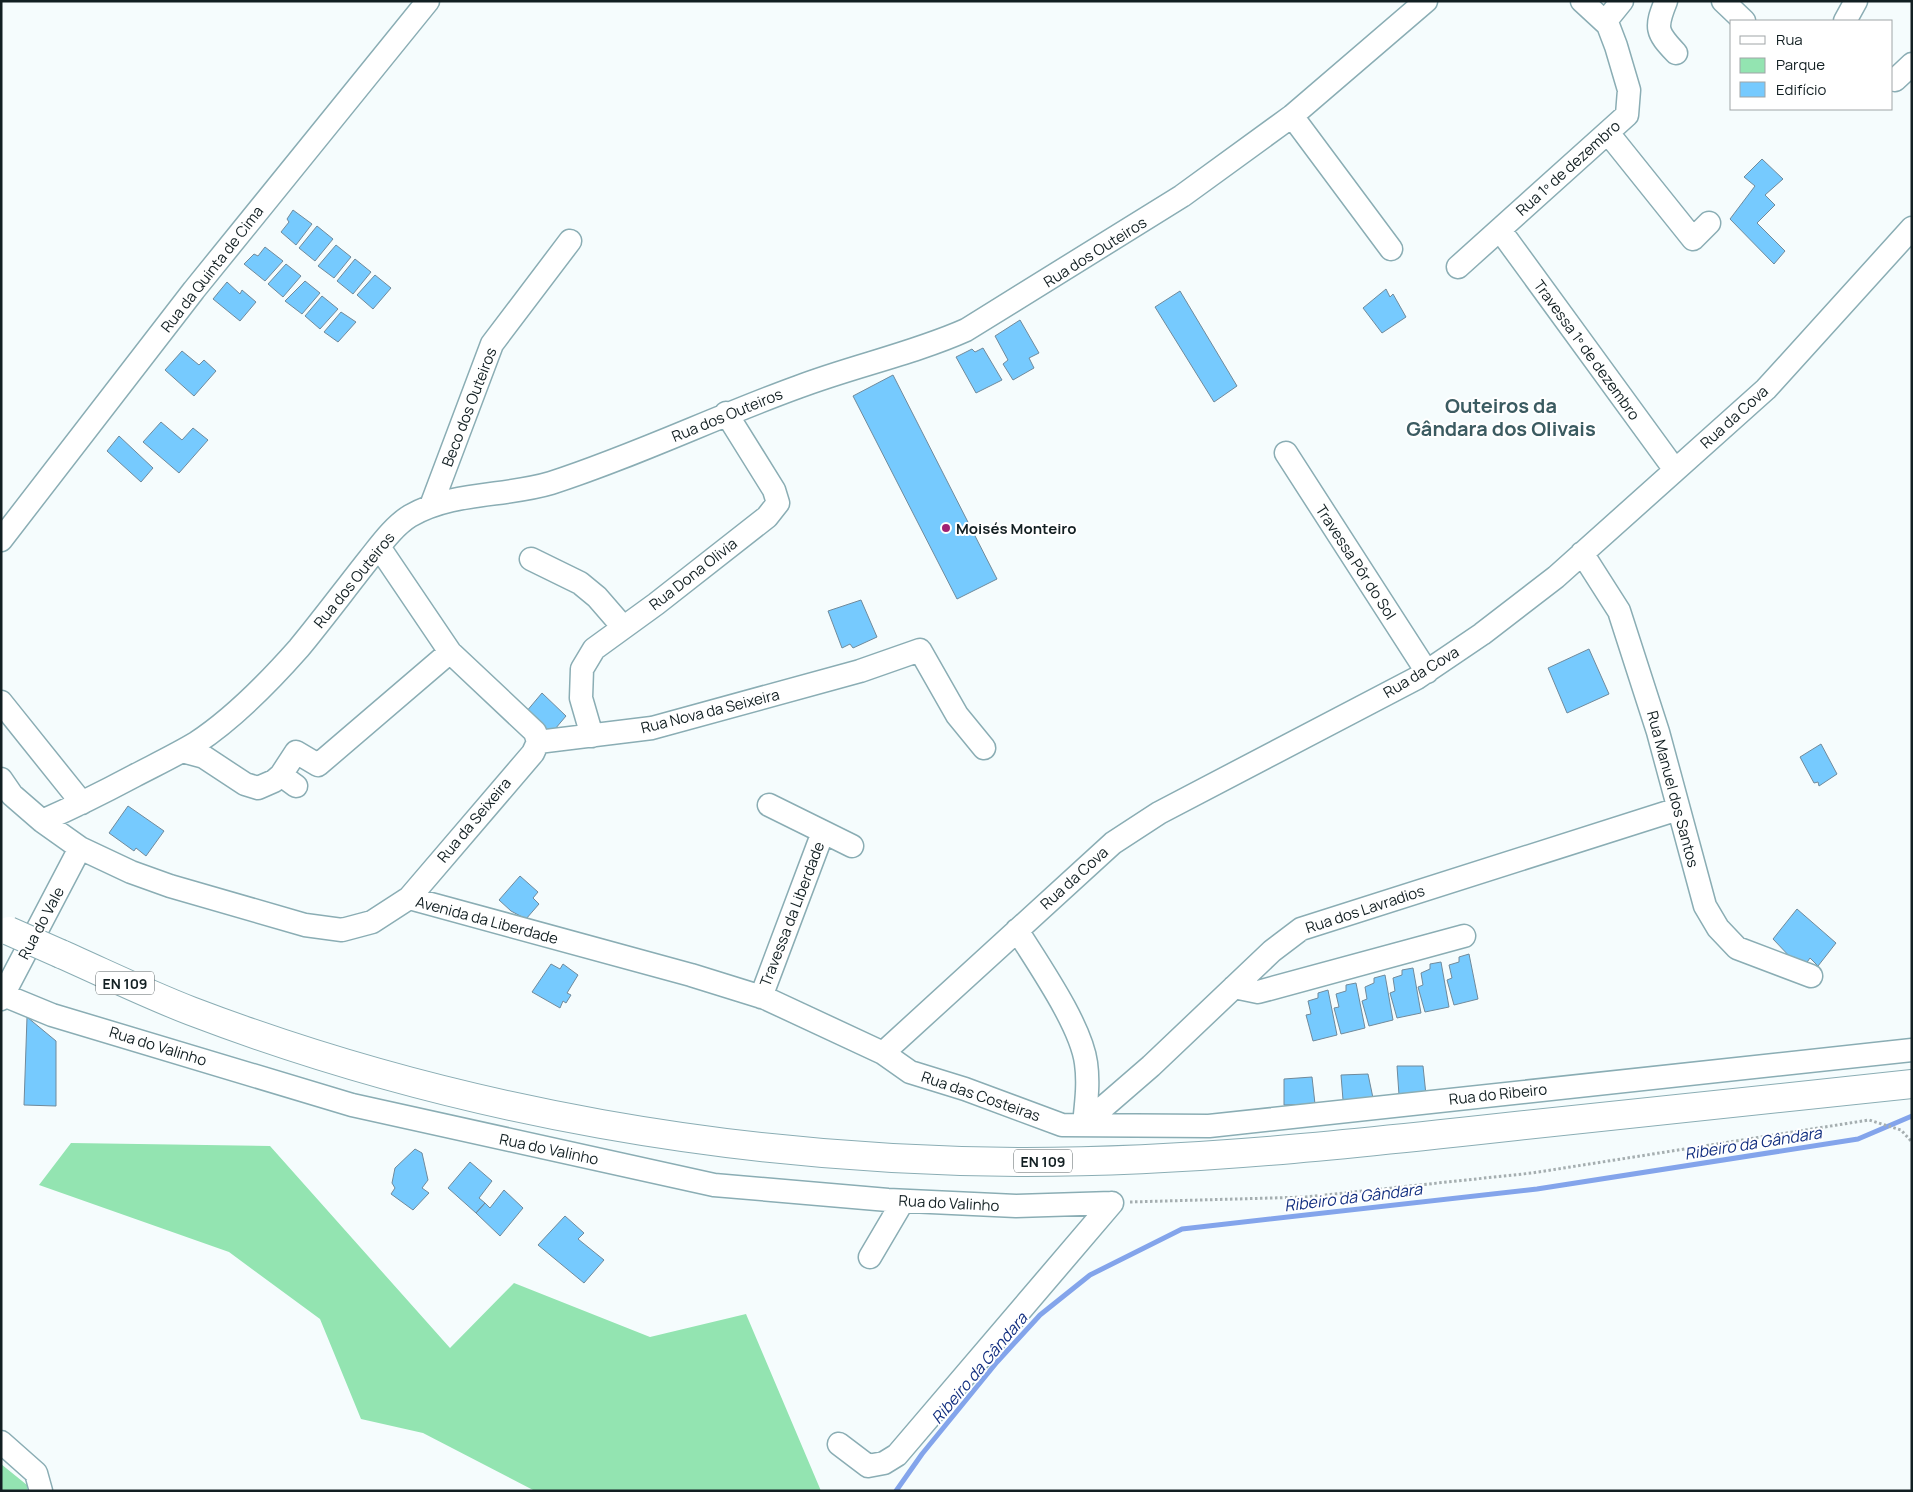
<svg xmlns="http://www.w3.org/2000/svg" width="1913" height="1492" font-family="Manrope,sans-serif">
<rect width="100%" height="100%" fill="#f5fcfd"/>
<path fill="#93e4b1" d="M 71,1143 L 270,1146 L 450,1348 L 514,1283 L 650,1337 L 746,1314 L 821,1491 L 535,1491 L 423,1433 L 361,1419 L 320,1319 L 229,1252 L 39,1185 Z
M 1,1464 L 27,1485 L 28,1491 L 1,1491 Z"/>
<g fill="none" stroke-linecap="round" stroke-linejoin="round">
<path stroke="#83a4eb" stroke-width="5" d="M 896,1491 L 922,1454 L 997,1362 L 1040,1315 L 1090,1275 L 1182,1229 L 1537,1189 L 1858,1139 L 1912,1116"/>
</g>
<path fill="#76cafe" stroke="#708a9b" d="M 1762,159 L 1783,179 L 1765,195 L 1775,205 L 1757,223 L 1785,251 L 1774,264 L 1730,219 L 1755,186 L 1744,177 Z
M 293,210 L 312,224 L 296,245 L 281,232 L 289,222 L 287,219 Z
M 317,226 L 333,239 L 315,261 L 299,248 Z
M 336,245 L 351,257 L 334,278 L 318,266 Z
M 265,247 L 283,261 L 265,281 L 244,264 L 254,254 L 258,256 Z
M 355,259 L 371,272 L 353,294 L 337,281 Z
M 286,264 L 301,276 L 283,297 L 268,284 Z
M 375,275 L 391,288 L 373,309 L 357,295 Z
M 305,281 L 320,293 L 302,314 L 285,301 Z
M 227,282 L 240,294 L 242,290 L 256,302 L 240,321 L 213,299 Z
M 1386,289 L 1390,297 L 1393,294 L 1406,317 L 1382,333 L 1363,308 Z
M 1180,291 L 1237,386 L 1214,402 L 1155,307 Z
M 322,296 L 338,309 L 320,329 L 305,316 Z
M 341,312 L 356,322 L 338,342 L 324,332 Z
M 1020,320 L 1039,353 L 1029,358 L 1034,368 L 1013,380 L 1003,364 L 1008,360 L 995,336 Z
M 983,348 L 1002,380 L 976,393 L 956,357 L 972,349 L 975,352 Z
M 182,351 L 199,365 L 204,360 L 216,371 L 194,396 L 165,370 Z
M 893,375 L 997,579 L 957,599 L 853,396 Z
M 161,422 L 182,440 L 193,428 L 208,440 L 179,473 L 143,442 Z
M 119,436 L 153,468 L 141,482 L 107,451 Z
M 861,600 L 877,637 L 853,648 L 850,644 L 842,648 L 828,611 Z
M 1589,649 L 1609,694 L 1567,713 L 1548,668 Z
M 542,693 L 566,716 L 550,735 L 526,712 Z
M 1821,744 L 1837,774 L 1819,786 L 1818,782 L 1814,783 L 1800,757 Z
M 128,806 L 164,831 L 146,856 L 136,848 L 134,851 L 109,833 Z
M 520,876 L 538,892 L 533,898 L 539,904 L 526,919 L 511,911 L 499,900 Z
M 1797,909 L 1836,943 L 1818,966 L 1810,958 L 1805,965 L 1794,957 L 1793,960 L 1773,939 Z
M 1469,954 L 1478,999 L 1454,1005 L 1447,980 L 1452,978 L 1449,965 L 1459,962 L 1459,957 Z
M 1441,962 L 1449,1007 L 1425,1012 L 1418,987 L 1423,985 L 1421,973 L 1430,969 L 1430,964 Z
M 551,964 L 560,969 L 563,964 L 578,975 L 567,993 L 571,995 L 566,1003 L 563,1001 L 560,1008 L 532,992 Z
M 1413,968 L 1421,1013 L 1397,1018 L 1390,993 L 1395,991 L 1393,978 L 1402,975 L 1402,970 Z
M 1385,975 L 1393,1020 L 1369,1026 L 1362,1001 L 1367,999 L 1365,987 L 1374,983 L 1374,978 Z
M 1356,983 L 1365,1028 L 1341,1034 L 1334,1008 L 1339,1007 L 1336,994 L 1346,991 L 1346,985 Z
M 1328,990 L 1337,1035 L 1313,1041 L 1306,1015 L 1311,1014 L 1308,1001 L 1318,998 L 1318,993 Z
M 27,1017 L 56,1041 L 56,1106 L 24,1105 Z
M 1397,1066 L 1423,1066 L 1426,1095 L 1399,1095 Z
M 1368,1074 L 1373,1098 L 1343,1100 L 1341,1075 Z
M 1312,1077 L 1315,1104 L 1284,1105 L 1284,1079 Z
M 415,1149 L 422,1153 L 428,1180 L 422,1188 L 429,1193 L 413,1210 L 391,1194 L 395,1188 L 392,1183 L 395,1168 Z
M 470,1162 L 492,1181 L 479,1198 L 485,1203 L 476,1213 L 448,1188 Z
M 504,1190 L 523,1208 L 500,1236 L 476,1213 L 485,1203 L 490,1208 Z
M 565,1216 L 584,1233 L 578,1239 L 604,1260 L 584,1283 L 538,1245 Z"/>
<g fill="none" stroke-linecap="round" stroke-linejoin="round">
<g stroke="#8aadb4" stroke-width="25">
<path id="minor" d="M 1666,1 C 1655,28 1656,32 1676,53
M 1723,1 L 1744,21
M 1845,21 L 1856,1
M 1605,22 L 1622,1
M 1895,80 L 1912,64
M 1292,116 L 1391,249
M 1608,133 L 1693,239 L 1709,223
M 1500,230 L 1675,470
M 1458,267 L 1627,115 L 1629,90 L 1616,46 L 1608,25 L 1582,1
M 1286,453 L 1427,672
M 431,506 L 492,344 L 570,241
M 1,540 L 194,290 L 428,1
M 379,547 L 450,652 L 535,732 L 538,742
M 1582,553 L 1619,611 L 1658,732 L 1705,906 L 1718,928 L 1737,948 L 1811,976
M 531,559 L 580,583 L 597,597 L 623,627
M 1,702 L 82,803
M 592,736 L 581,698 L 582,669 L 594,649 L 656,604 L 767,517 L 778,503 L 774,490 L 726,413
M 538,742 L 652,728 L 860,671 L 920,650 L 957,715 L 984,748
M 182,751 L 204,757 L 245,784 L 258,788 L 274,781 L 281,775 L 296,786
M 281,775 L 296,752 L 318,765 L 450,652
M 1,779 L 12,795 L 42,821 L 80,848 L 131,872 L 170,886 L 305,925 L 342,930 L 372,922 L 409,898 L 533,753 L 538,742
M 769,805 L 852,846
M 42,821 C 74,807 104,792 134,776 C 155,765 176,755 196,743 C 234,718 269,682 299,648 C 323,619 346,588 369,559 C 381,544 394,526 410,516 C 453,491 505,497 551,483 C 635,456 715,417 798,387 C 853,366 912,354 966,330 L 1182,196 L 1292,116 L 1426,1
M 409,898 L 691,975 L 765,998 L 883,1053 L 910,1072 L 965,1089 L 1062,1125 L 1209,1126 L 1912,1050
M 1017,930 C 1038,964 1081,1025 1086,1063 C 1089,1084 1086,1104 1084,1124
M 1234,987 L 1258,992 L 1464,936
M 1,994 L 52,1015 L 352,1105 L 714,1185 L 888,1200 L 1016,1206 L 1112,1203
M 761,997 L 823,832
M 1,999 L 80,848
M 883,1053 L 1113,843 L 1159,813 L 1417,678 L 1482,634 L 1556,577 L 1766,389 L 1912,228
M 1084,1124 L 1151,1066 L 1272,951 L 1301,929 L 1678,809
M 870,1257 L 903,1201
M 1,1442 L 36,1473 L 41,1491
M 839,1444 L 868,1466 L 884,1463 L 897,1455 L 1112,1203"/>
</g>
<g stroke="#8aadb4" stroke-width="30">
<path id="major" d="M 61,954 C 104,973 147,994 191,1011 C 456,1112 742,1161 1025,1162 C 1190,1162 1353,1144 1516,1126 C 1648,1111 1780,1097 1912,1084"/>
</g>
<path stroke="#a5aeb0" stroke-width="3" stroke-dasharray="2.5 2.5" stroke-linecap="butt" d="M 1130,1202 L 1306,1197 L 1532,1173 L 1869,1120 L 1901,1130 L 1912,1142"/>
<use href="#minor" stroke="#fff" stroke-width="22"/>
<use href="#major" stroke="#fff" stroke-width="28"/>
<g stroke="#8aadb4" stroke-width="30" stroke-linecap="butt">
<path id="major-bridge" d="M 9,931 L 61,954"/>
</g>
<use href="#major-bridge" stroke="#fff" stroke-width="28"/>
</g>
<circle fill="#a02174" stroke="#fff" stroke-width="2" cx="946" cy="528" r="5"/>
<g text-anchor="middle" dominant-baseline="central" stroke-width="4" stroke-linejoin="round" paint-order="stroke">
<g fill="#fff" stroke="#596264" stroke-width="1">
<rect x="96" y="971.5" width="58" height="23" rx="4"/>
<rect x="1014" y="1149.5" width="58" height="23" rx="4"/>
</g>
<g font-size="14" font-weight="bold" fill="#121f22">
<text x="125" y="983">EN 109</text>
<text x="1043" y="1161">EN 109</text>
</g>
<g font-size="15" fill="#121f22" stroke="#fff">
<text transform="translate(1568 168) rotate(-42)">Rua 1º de dezembro</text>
<text transform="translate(1095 252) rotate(-32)">Rua dos Outeiros</text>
<text transform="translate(212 269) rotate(-52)">Rua da Quinta de Cima</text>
<text transform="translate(1587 350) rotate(54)">Travessa 1º de dezembro</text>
<text transform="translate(469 407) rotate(-69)">Beco dos Outeiros</text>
<text transform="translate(727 415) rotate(-22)">Rua dos Outeiros</text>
<text transform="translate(1734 417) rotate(-42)">Rua da Cova</text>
<text transform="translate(1356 562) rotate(57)">Travessa Pôr do Sol</text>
<text transform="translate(693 574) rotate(-38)">Rua Dona Olivia</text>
<text transform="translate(354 580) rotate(-51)">Rua dos Outeiros</text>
<text transform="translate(1421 672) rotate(-31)">Rua da Cova</text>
<text transform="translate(710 711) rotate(-14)">Rua Nova da Seixeira</text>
<text transform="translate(1673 789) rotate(75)">Rua Manuel dos Santos</text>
<text transform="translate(474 820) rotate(-50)">Rua da Seixeira</text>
<text transform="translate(1074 878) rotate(-42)">Rua da Cova</text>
<text transform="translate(1365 909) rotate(-18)">Rua dos Lavradios</text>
<text transform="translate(792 914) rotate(-69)">Travessa da Liberdade</text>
<text transform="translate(487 920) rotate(15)">Avenida da Liberdade</text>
<text transform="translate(41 923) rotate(-62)">Rua do Vale</text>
<text transform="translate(158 1046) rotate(17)">Rua do Valinho</text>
<text transform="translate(1498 1094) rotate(-6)">Rua do Ribeiro</text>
<text transform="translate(981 1096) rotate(19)">Rua das Costeiras</text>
<text transform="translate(549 1149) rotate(12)">Rua do Valinho</text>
<text transform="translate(949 1203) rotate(3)">Rua do Valinho</text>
</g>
<g font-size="15" font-weight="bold" fill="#121f22" stroke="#fff" text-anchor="start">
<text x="956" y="528">Moisés Monteiro</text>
</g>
<g font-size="16" font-style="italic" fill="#122f80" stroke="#fff">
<text transform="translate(1753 1143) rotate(-9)">Ribeiro da Gândara</text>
<text transform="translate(1353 1197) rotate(-7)">Ribeiro da Gândara</text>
<text transform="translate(979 1368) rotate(-50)">Ribeiro da Gândara</text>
</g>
<g font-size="20" font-weight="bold" fill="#3b5b61" stroke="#fff">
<text x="1501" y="405">Outeiros da<tspan x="1501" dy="23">Gândara dos Olivais</tspan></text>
</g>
</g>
<rect width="1913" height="1492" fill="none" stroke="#121f22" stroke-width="5"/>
<rect x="1730" y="20" width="162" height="90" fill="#ffffff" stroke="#a0a5a7"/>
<rect x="1740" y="36" width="25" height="8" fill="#ffffff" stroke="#a0a5a7"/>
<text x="1776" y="45" font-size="15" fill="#121f22">Rua</text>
<rect x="1740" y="58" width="25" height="15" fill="#93e4b1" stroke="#a0a5a7"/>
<text x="1776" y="70" font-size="15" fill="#121f22">Parque</text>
<rect x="1740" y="82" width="25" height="15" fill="#76cafe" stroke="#a0a5a7"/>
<text x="1776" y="95" font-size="15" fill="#121f22">Edifício</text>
</svg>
